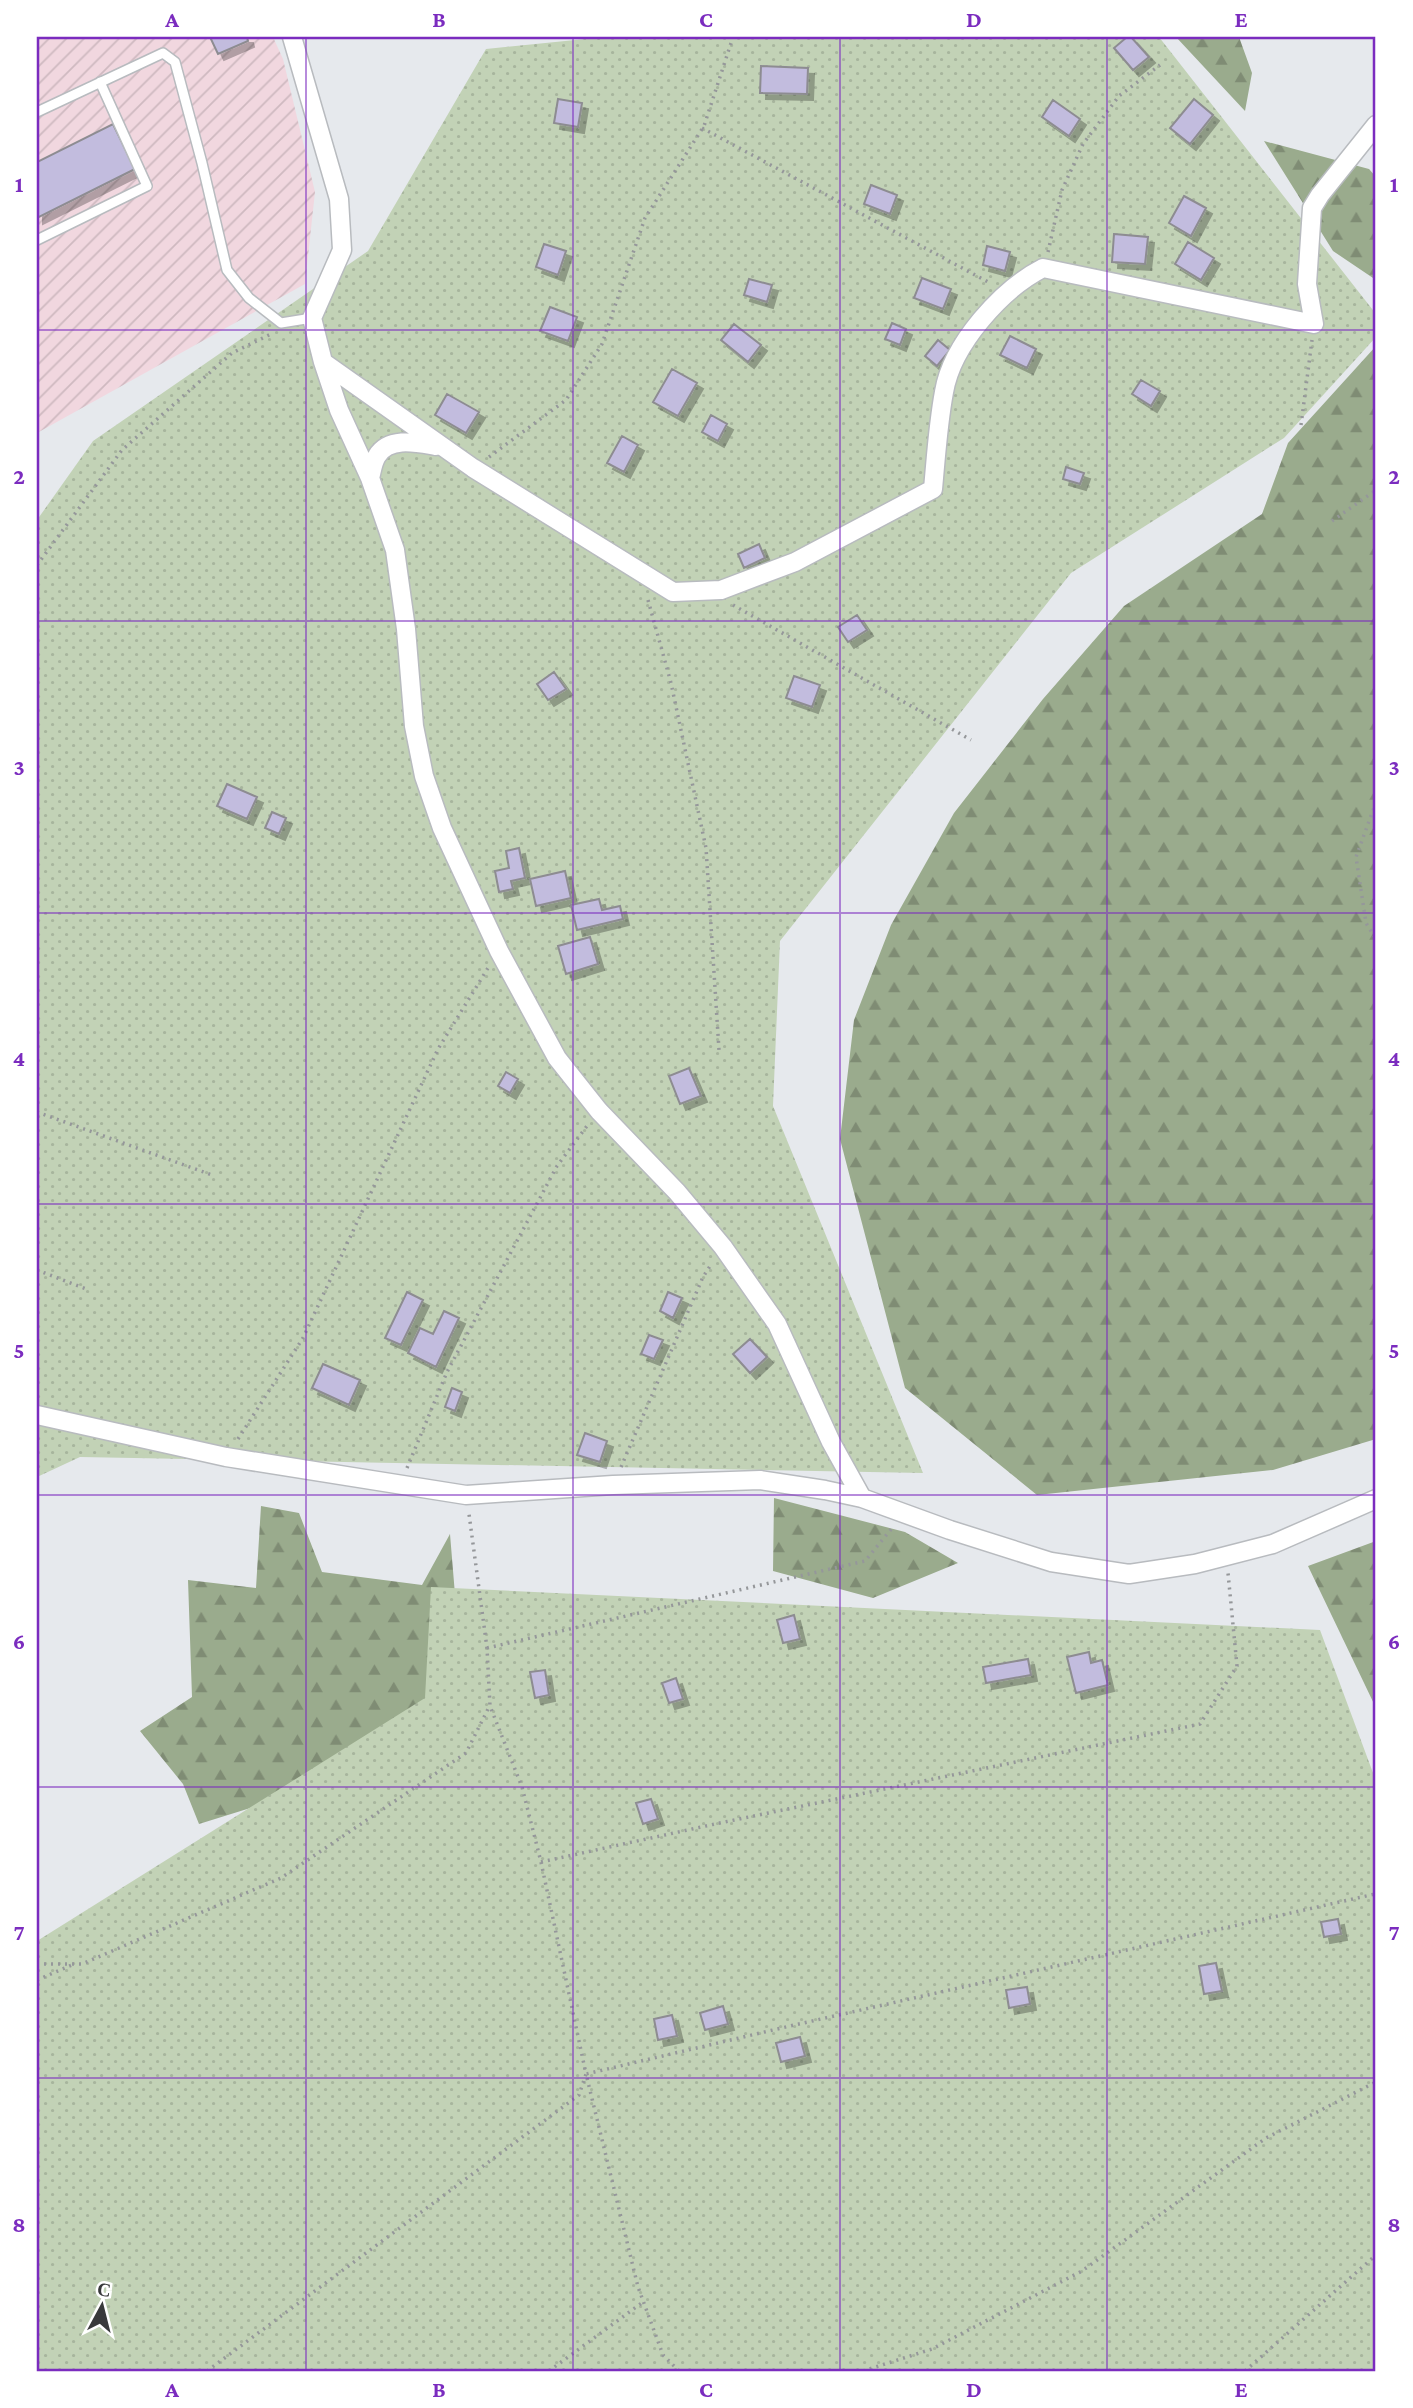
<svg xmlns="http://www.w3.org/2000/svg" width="1413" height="2408" font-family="'Crimson Pro',serif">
<defs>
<pattern id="industrial-furrows" width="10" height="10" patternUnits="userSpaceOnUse" patternTransform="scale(1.75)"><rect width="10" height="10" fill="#f1d7df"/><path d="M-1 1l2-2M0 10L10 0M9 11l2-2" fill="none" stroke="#cfb9c0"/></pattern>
<pattern id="forest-firs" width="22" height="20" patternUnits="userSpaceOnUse" patternTransform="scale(1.75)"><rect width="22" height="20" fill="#9aab8d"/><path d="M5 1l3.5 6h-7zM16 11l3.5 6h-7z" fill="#7f8c74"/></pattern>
<pattern id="park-dots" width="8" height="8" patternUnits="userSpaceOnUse" patternTransform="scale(1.75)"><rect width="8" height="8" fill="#c2d2b6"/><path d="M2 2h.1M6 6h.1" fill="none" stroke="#a7b59d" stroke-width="1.8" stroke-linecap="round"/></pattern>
<filter id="shadow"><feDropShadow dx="6" dy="6" stdDeviation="0" flood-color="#0004"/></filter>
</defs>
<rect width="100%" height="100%" fill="#e6e9ed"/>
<path fill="url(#industrial-furrows)" d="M 37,37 L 273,37 L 283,59 L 315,192 L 305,284 L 37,433 Z"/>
<path fill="url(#forest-firs)" d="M 1176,37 L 1239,37 L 1252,73 L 1245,111 Z
M 1264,141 L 1369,169 L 1376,177 L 1376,280 L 1333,251 Z
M 1376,346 L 1376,1439 L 1273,1470 L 1037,1495 L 905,1388 L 840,1139 L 854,1020 L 891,925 L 954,813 L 1043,699 L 1124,606 L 1262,514 L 1288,443 Z
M 774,1498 L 905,1532 L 958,1563 L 873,1598 L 773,1571 Z
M 261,1506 L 299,1513 L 322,1572 L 422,1585 L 450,1534 L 467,1740 L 199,1824 L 183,1784 L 140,1731 L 192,1697 L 188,1580 L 256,1588 Z
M 1376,1541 L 1376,1708 L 1308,1566 Z"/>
<path fill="url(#park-dots)" d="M 605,37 L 1159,37 L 1376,314 L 1376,337 L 1284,438 L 1071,573 L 780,941 L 773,1106 L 923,1473 L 80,1457 L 37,1477 L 37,520 L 93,441 L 368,251 L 486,49 Z
M 431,1587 L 1320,1630 L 1376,1781 L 1376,2371 L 37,2371 L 37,1941 L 425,1698 Z"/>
<path fill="#c2bcde" stroke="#8d8c91" stroke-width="2" filter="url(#shadow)" d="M 210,37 L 247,37 L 248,41 L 218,54 Z
M 1127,37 L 1131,37 L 1149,57 L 1133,70 L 1114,48 Z
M 761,66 L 808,68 L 807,94 L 760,93 Z
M 558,99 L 582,103 L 578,127 L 554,123 Z
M 1194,99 L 1213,115 L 1190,144 L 1170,128 Z
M 1053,100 L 1080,119 L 1069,136 L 1042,117 Z
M 113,124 L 135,169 L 37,218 L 37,162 Z
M 871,185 L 897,195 L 890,214 L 864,204 Z
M 1184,196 L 1206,208 L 1191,236 L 1169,223 Z
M 1114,234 L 1148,237 L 1145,264 L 1112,262 Z
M 1188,242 L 1214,258 L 1201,280 L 1175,264 Z
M 544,244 L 566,251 L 558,275 L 536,267 Z
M 987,246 L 1010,252 L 1005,271 L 983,265 Z
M 922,278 L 951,289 L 943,309 L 914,298 Z
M 749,279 L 772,285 L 767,302 L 744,295 Z
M 550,307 L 577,317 L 568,341 L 540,331 Z
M 892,323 L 906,329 L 900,345 L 885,339 Z
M 734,324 L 761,345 L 748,362 L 721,340 Z
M 1010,336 L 1036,349 L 1027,368 L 1000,355 Z
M 938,340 L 950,350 L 937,366 L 925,356 Z
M 672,369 L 697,383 L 678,416 L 653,402 Z
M 1141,380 L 1160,391 L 1151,406 L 1132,394 Z
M 447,394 L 479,412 L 466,433 L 435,415 Z
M 711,415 L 727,424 L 718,441 L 702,432 Z
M 622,436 L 638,445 L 624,472 L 607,463 Z
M 1066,467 L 1084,473 L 1080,484 L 1063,479 Z
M 759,544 L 765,558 L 744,568 L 738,554 Z
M 857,615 L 867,630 L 848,642 L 838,627 Z
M 554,672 L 566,689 L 548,700 L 537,684 Z
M 794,676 L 820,685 L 812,707 L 786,698 Z
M 227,784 L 257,797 L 247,819 L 217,806 Z
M 272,812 L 286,818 L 279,834 L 265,828 Z
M 519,848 L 525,878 L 511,881 L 513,889 L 499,892 L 495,871 L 509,868 L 506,851 Z
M 565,871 L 571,898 L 536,906 L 530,879 Z
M 599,899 L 602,910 L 620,906 L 623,919 L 577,930 L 571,905 Z
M 590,937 L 598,964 L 566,974 L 558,946 Z
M 689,1068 L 701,1096 L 680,1104 L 669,1076 Z
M 506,1072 L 518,1079 L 510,1093 L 498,1086 Z
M 407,1292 L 423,1300 L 401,1345 L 385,1338 Z
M 668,1292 L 682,1298 L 673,1318 L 660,1311 Z
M 444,1311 L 459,1318 L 436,1367 L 408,1353 L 420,1328 L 433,1334 Z
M 649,1335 L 663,1340 L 654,1359 L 641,1354 Z
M 750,1339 L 767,1357 L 750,1373 L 733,1354 Z
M 323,1364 L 360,1380 L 349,1405 L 312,1388 Z
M 452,1388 L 462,1392 L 455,1411 L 445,1407 Z
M 585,1433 L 607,1441 L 600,1462 L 577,1455 Z
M 794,1615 L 800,1639 L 783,1643 L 777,1620 Z
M 1089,1652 L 1091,1663 L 1102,1660 L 1108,1685 L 1076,1693 L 1067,1657 Z
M 1028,1659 L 1031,1675 L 986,1683 L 983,1667 Z
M 545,1670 L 549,1695 L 535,1698 L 530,1672 Z
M 676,1678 L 683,1699 L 669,1703 L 662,1683 Z
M 651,1799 L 658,1819 L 643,1824 L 636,1803 Z
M 1338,1919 L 1341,1934 L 1324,1937 L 1321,1922 Z
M 1216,1963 L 1222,1991 L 1204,1994 L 1199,1966 Z
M 1027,1987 L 1030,2004 L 1009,2008 L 1006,1990 Z
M 723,2006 L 728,2024 L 705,2030 L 700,2013 Z
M 672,2015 L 677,2036 L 658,2040 L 654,2019 Z
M 800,2037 L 805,2056 L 781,2062 L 776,2043 Z"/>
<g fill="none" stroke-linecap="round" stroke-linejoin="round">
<g stroke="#b8bbbf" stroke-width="12">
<path id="service" d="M 37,112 L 163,53 L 175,62 L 202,163 L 227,270 L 249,298 L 281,323 L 312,318
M 37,240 L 147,186 L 100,82"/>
</g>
<g stroke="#b8bbbf" stroke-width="21">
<path id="minor" d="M 292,37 L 339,199 L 342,250 L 312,318 L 323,362 L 339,410 L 370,478 L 395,550 L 406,629 L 414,726 L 424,776 L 442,828 L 499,951 L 557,1058 L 599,1111 L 677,1192 L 723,1247 L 777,1324 L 831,1442 L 862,1498 L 950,1530 L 1051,1562 L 1129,1574 L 1195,1564 L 1273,1544 L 1376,1499
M 323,362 L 473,468 L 673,592 L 721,590 L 795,562 L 933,489 C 936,457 938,424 944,392 C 952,344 1002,289 1043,268 L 1314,324 L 1307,284 L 1312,208 L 1320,195 L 1376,125
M 370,478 C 372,471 373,462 377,456 C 389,436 418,443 436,446
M 37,1415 L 226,1457 L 466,1495 L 613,1485 L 760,1480 L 825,1490 L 862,1498"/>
</g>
<path stroke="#95979a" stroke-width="3.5" stroke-dasharray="2 5" stroke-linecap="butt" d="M 702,128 L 990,283
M 1048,252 L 1062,190 L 1083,144 L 1119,96 L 1160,65
M 1301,425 L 1312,340
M 489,457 L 566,400 L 602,344 L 645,218 L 704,126 L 733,37
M 1332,521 L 1376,490
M 37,565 L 122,450 L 232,353 L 271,334
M 648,600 L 671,683 L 706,848 L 719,1050
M 733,605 L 971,740
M 1376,802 L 1356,857 L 1366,923 L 1376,939
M 37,1112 L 212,1175
M 37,1270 L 89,1290
M 238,1439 L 303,1338 L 438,1049 L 488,968
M 621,1467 L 703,1277 L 712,1263
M 407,1468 L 447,1372 L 557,1166 L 587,1126
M 487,1648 L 865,1561 L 893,1527
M 541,1862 L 715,1824 L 1200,1724 L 1237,1666 L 1228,1573
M 37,1964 L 82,1964 L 281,1878 L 466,1753 L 489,1707
M 37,1980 L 72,1965
M 207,2371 L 579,2095 L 586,2074 L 541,1862 L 522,1787 L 490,1706 L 487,1648 L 469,1514
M 549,2371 L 643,2302
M 679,2371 L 663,2355 L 638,2287 L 586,2074 L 790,2026 L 1375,1894
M 863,2371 L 932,2349 L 1082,2271 L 1266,2138 L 1376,2082
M 1245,2371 L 1376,2255"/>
<use href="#service" stroke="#fff" stroke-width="9"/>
<use href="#minor" stroke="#fff" stroke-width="18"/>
</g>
<path fill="none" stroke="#7b2cbf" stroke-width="2" stroke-opacity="0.55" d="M 306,37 L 306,2371M 573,37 L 573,2371M 840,37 L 840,2371M 1107,37 L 1107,2371M 37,330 L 1376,330M 37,621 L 1376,621M 37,913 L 1376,913M 37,1204 L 1376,1204M 37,1495 L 1376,1495M 37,1787 L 1376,1787M 37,2078 L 1376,2078"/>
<rect width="1413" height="2408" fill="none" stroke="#ffffff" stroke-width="77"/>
<g transform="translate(102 2306) rotate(7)" stroke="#ffffff" stroke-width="5" paint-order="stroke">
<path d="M0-5L12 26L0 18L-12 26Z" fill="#38393b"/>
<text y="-10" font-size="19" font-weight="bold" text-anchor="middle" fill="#38393b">С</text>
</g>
<rect x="38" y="38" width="1336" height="2332" fill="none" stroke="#7b2cbf" stroke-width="2.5"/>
<g font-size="23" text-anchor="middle" font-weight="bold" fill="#7b2cbf">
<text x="172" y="27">A</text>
<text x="439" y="27">B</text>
<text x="706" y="27">C</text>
<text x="974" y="27">D</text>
<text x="1241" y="27">E</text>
<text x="19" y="192">1</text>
<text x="1394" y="192">1</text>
<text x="19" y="484">2</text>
<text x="1394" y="484">2</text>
<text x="19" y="775">3</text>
<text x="1394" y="775">3</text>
<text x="19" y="1066">4</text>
<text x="1394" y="1066">4</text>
<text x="19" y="1358">5</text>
<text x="1394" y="1358">5</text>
<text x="19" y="1649">6</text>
<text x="1394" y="1649">6</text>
<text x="19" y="1940">7</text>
<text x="1394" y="1940">7</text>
<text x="19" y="2232">8</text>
<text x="1394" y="2232">8</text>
<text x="172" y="2397">A</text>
<text x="439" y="2397">B</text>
<text x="706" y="2397">C</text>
<text x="974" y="2397">D</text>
<text x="1241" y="2397">E</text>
</g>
</svg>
